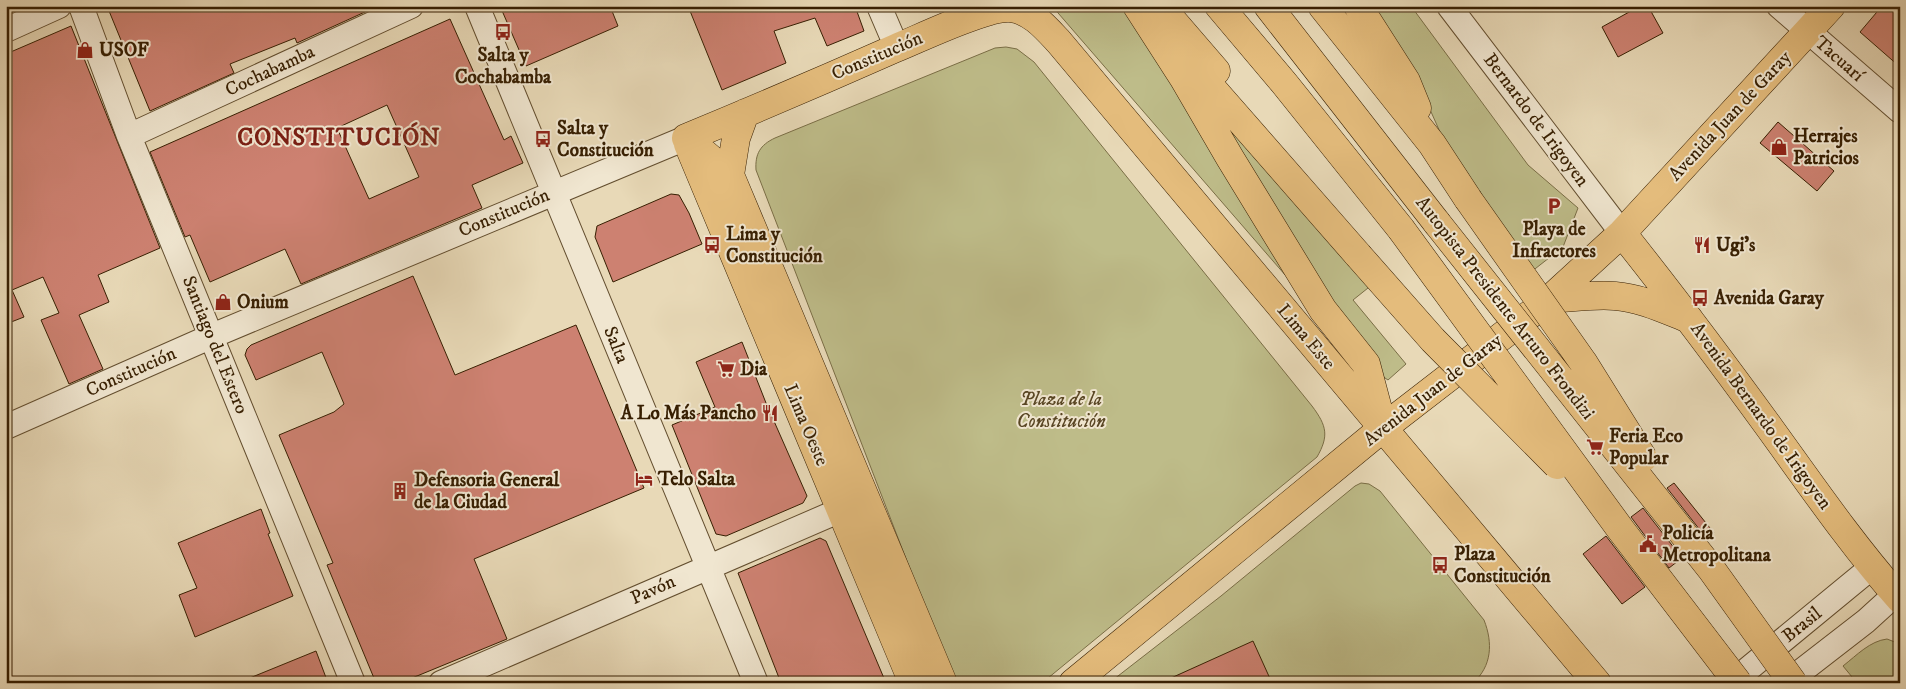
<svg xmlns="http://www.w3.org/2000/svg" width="1906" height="689" font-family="'IM FELL DW Pica',serif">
<rect width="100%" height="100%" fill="#e8d9b7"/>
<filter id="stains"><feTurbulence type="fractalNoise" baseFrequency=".004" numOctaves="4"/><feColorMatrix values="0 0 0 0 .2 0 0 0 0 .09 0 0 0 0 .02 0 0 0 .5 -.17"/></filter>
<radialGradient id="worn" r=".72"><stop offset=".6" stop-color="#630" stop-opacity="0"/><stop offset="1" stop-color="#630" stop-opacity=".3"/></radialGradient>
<path fill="#bebc89" stroke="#7a6e46" d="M 1052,6 L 1123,6 L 1150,37 L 1312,306 Z
M 1372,6 L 1411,6 L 1528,165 L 1578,208 L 1563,247 L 1531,272 L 1440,132 L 1416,78 Z
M 1006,47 L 1017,49 L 1034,62 L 1312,406 C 1327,426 1329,436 1317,457 L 1042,683 L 954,683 L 756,170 C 755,154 760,145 775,138 L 995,48 Z
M 1211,94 L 1373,284 L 1353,300 L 1406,364 L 1388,380 L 1376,372 L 1265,207 Z
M 1361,483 L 1369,484 L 1380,491 L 1484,620 C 1493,643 1492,666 1473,683 L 1109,683 L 1221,596 L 1355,486 Z
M 1887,639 L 1900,644 L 1900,683 L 1857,683 L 1843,666 C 1857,655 1870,641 1887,639 Z"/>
<path fill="#cd8171" stroke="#371f02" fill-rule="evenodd" d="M 107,6 L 378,6 L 297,43 L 295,38 L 230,64 L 234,73 L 150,111 Z
M 500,6 L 610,6 L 618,26 L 526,66 Z
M 688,6 L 855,6 L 864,31 L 827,46 L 815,18 L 774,31 L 786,63 L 722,90 Z
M 1640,6 L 1648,6 L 1663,33 L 1618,57 L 1602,27 Z
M 1882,6 L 1900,6 L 1900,67 L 1860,32 Z
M 450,19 L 504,140 L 511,136 L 523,163 L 472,185 L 482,208 L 301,284 L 285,249 L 210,282 L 190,235 L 185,237 L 150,152 ZM 387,105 L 419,177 L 369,199 L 337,128 Z
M 71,26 L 160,248 L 98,275 L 109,302 L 79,315 L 103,369 L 69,384 L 41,320 L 59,313 L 43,277 L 12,290 L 24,317 L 6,324 L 6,54 Z
M 1778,122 L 1834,171 L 1817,191 L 1760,143 Z
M 671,194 L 679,195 L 689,213 L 702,244 L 613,282 L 595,237 L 597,226 Z
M 413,276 L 455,375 L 576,325 L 644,488 L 474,559 L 507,639 L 400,683 L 376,683 L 327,565 L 333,563 L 279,435 L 334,412 L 344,404 L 322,352 L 256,380 L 245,355 L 247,349 L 251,345 Z
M 742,342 L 766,403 L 807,496 L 803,503 L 726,536 L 716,534 L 672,425 L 715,407 L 696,362 Z
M 1674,483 L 1714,533 L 1707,539 L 1667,488 Z
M 1643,508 L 1682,558 L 1669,568 L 1631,517 Z
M 261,509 L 270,533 L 268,534 L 293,596 L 195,637 L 179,595 L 197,588 L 178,543 Z
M 1606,536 L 1645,587 L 1622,604 L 1583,554 Z
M 820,538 L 826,541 L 886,683 L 781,683 L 738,573 Z
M 1253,641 L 1272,683 L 1160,683 Z
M 316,651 L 328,683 L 240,683 L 240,682 Z"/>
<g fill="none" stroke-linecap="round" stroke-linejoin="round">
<g stroke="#634e2f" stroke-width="26">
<path id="minor" d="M 81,6 L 129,136 L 353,683
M 477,6 L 756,683
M 879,6 L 897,48
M 1449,6 L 1622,233
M 1779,6 L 1900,111
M 6,30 L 59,6
M 129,136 L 411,6
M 6,427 L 212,336 L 686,138
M 441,683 L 857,503
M 1731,683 L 1872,567
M 1786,683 L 1866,621 L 1900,590"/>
</g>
<g stroke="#371f02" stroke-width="29">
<path id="major" d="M 686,138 C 756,109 826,79 896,48 C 921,38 986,6 1010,8 C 1031,10 1046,28 1059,42 L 1597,683
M 686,138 L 730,175 L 943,683
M 688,144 L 913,683
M 730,175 L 736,138 L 745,113
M 1622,233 C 1673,297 1721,361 1769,427 C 1811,485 1852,545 1900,599
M 1550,299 C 1571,298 1594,294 1615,296 C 1641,298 1666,310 1689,319
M 1073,683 L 1383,428 L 1550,299 L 1622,233 L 1831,6"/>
</g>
<g stroke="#371f02" stroke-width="29">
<path id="highway" d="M 1137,6 L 1184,79 L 1230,158 L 1323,310 L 1366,364 L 1383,428
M 1160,6 L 1216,71
M 1219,6 L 1284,83 L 1401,229
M 1268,6 L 1437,223
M 1322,6 L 1432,144 L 1468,199
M 1358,6 L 1406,81 L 1417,108
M 1189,62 L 1358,255"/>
</g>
<use href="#minor" stroke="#f0e6d0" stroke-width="24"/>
<use href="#major" stroke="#e4bc7c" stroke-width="28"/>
<use href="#highway" stroke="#e4bc7c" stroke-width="28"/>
<g stroke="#371f02" stroke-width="29" stroke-linecap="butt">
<path id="highway-bridge" d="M 1468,199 L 1583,362 L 1643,458
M 1437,223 L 1712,570 L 1793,683
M 1401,229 L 1621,530 L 1738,683
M 1358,255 L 1433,340 L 1557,465"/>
</g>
<use href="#highway-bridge" stroke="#e4bc7c" stroke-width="28"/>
</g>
<defs>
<g id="bus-bare" transform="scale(1.35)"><path d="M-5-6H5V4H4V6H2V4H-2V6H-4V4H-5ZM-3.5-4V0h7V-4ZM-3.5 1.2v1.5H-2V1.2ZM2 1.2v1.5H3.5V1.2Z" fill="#8f2418" stroke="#f0e6d0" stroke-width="2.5" paint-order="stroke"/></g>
<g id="shop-bare" transform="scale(1.35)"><path d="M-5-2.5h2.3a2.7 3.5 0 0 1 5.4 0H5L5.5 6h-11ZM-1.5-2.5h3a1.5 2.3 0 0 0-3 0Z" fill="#8f2418" stroke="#f0e6d0" stroke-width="2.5" paint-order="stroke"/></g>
<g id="parking-bare" transform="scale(1.35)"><path d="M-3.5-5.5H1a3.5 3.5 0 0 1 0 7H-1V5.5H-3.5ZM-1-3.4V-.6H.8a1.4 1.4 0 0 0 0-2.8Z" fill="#8f2418" stroke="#f0e6d0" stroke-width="2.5" paint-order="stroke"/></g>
<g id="restaurant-bare" transform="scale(1.35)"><path d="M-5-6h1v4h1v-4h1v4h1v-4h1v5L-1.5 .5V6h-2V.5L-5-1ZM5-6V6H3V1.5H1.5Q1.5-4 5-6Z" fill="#8f2418" stroke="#f0e6d0" stroke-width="2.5" paint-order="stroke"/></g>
<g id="supermarket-bare" transform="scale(1.35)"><path d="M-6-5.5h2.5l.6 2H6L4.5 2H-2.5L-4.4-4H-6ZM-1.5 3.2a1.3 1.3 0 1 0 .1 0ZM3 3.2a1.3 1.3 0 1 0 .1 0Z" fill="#8f2418" stroke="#f0e6d0" stroke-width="2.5" paint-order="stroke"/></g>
<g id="hotel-bare" transform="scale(1.35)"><path d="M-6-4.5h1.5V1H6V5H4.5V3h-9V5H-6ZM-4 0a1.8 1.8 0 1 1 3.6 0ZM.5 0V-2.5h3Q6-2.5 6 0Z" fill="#8f2418" stroke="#f0e6d0" stroke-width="2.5" paint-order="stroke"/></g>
<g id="building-bare" transform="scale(1.35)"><path d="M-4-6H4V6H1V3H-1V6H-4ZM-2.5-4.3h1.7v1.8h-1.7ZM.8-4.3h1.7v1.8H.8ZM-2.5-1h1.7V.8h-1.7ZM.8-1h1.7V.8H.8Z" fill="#8f2418" stroke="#f0e6d0" stroke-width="2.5" paint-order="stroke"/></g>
<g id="civic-bare" transform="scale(1.35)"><path d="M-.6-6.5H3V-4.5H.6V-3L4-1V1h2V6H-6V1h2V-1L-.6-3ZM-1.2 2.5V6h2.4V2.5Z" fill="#8f2418" stroke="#f0e6d0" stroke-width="2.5" paint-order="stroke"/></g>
</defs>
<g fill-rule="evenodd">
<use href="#bus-bare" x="503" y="32"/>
<use href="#shop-bare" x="85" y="50"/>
<use href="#bus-bare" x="543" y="139"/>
<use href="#shop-bare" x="1779" y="147"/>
<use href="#parking-bare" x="1554" y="206"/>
<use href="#bus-bare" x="712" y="245"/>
<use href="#restaurant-bare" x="1702" y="245"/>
<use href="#bus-bare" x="1700" y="298"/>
<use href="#shop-bare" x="223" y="302"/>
<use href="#supermarket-bare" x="726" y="369"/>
<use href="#restaurant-bare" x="770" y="413"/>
<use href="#supermarket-bare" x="1595" y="447"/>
<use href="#hotel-bare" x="644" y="479"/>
<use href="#building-bare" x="400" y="491"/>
<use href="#civic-bare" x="1648" y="544"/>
<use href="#bus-bare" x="1440" y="565"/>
</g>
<g text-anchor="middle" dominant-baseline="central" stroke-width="4" stroke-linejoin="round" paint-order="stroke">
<g font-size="19" font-weight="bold" fill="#371f02" stroke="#f0e6d0" text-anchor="start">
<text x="99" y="50">USOF</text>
<text x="503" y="55" text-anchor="middle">Salta y<tspan x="503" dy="22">Cochabamba</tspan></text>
<text x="557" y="128">Salta y<tspan x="557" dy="22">Constitución</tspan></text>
<text x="1793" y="136">Herrajes<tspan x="1793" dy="22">Patricios</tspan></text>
<text x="1554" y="229" text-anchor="middle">Playa de<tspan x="1554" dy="22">Infractores</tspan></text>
<text x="726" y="234">Lima y<tspan x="726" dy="22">Constitución</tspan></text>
<text x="1716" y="245">Ugi's</text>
<text x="1714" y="298">Avenida Garay</text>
<text x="237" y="302">Onium</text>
<text x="740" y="369">Dia</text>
<text x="756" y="413" text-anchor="end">A Lo Más Pancho</text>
<text x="1609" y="436">Feria Eco<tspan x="1609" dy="22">Popular</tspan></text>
<text x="658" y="479">Telo Salta</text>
<text x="414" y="480">Defensoria General<tspan x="414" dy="22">de la Ciudad</tspan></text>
<text x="1662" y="533">Policía<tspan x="1662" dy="22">Metropolitana</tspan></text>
<text x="1454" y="554">Plaza<tspan x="1454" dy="22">Constitución</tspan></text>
</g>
<g font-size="19" fill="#371f02" stroke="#f0e6d0">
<text transform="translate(877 56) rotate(-23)">Constitución</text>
<text transform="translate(1839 59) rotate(41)">Tacuarí</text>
<text transform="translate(270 71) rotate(-25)">Cochabamba</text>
<text transform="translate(1730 116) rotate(-47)">Avenida Juan de Garay</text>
<text transform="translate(1536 120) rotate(53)">Bernardo de Irigoyen</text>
<text transform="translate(504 213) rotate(-23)">Constitución</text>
<text transform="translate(1505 308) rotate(52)">Autopista Presidente Arturo Frondizi</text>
<text transform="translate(1306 337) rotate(50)">Lima Este</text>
<text transform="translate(215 345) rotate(68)">Santiago del Estero</text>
<text transform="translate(616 345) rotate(68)">Salta</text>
<text transform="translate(131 372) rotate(-24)">Constitución</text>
<text transform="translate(1433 390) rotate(-38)">Avenida Juan de Garay</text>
<text transform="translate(1761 416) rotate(54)">Avenida Bernardo de Irigoyen</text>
<text transform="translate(806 425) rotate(67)">Lima Oeste</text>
<text transform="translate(653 590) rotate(-24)">Pavón</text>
<text transform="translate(1802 625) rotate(-39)">Brasil</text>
</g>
<g font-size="19" font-style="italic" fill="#594624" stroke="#f0e6d0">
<text x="1061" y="399">Plaza de la<tspan x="1061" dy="22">Constitución</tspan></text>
</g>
<g font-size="24" font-weight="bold" letter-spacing="1" fill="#7a1f14" stroke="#f0e6d0">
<text x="339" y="138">CONSTITUCIÓN</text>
</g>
</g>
<rect width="1906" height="689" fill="none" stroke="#e8d9b7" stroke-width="25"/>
<rect x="8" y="8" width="1891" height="674" fill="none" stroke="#371f02" stroke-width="2.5"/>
<rect x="12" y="12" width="1881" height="664" fill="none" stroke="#371f02"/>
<rect width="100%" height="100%" filter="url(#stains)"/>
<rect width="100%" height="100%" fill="url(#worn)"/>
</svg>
